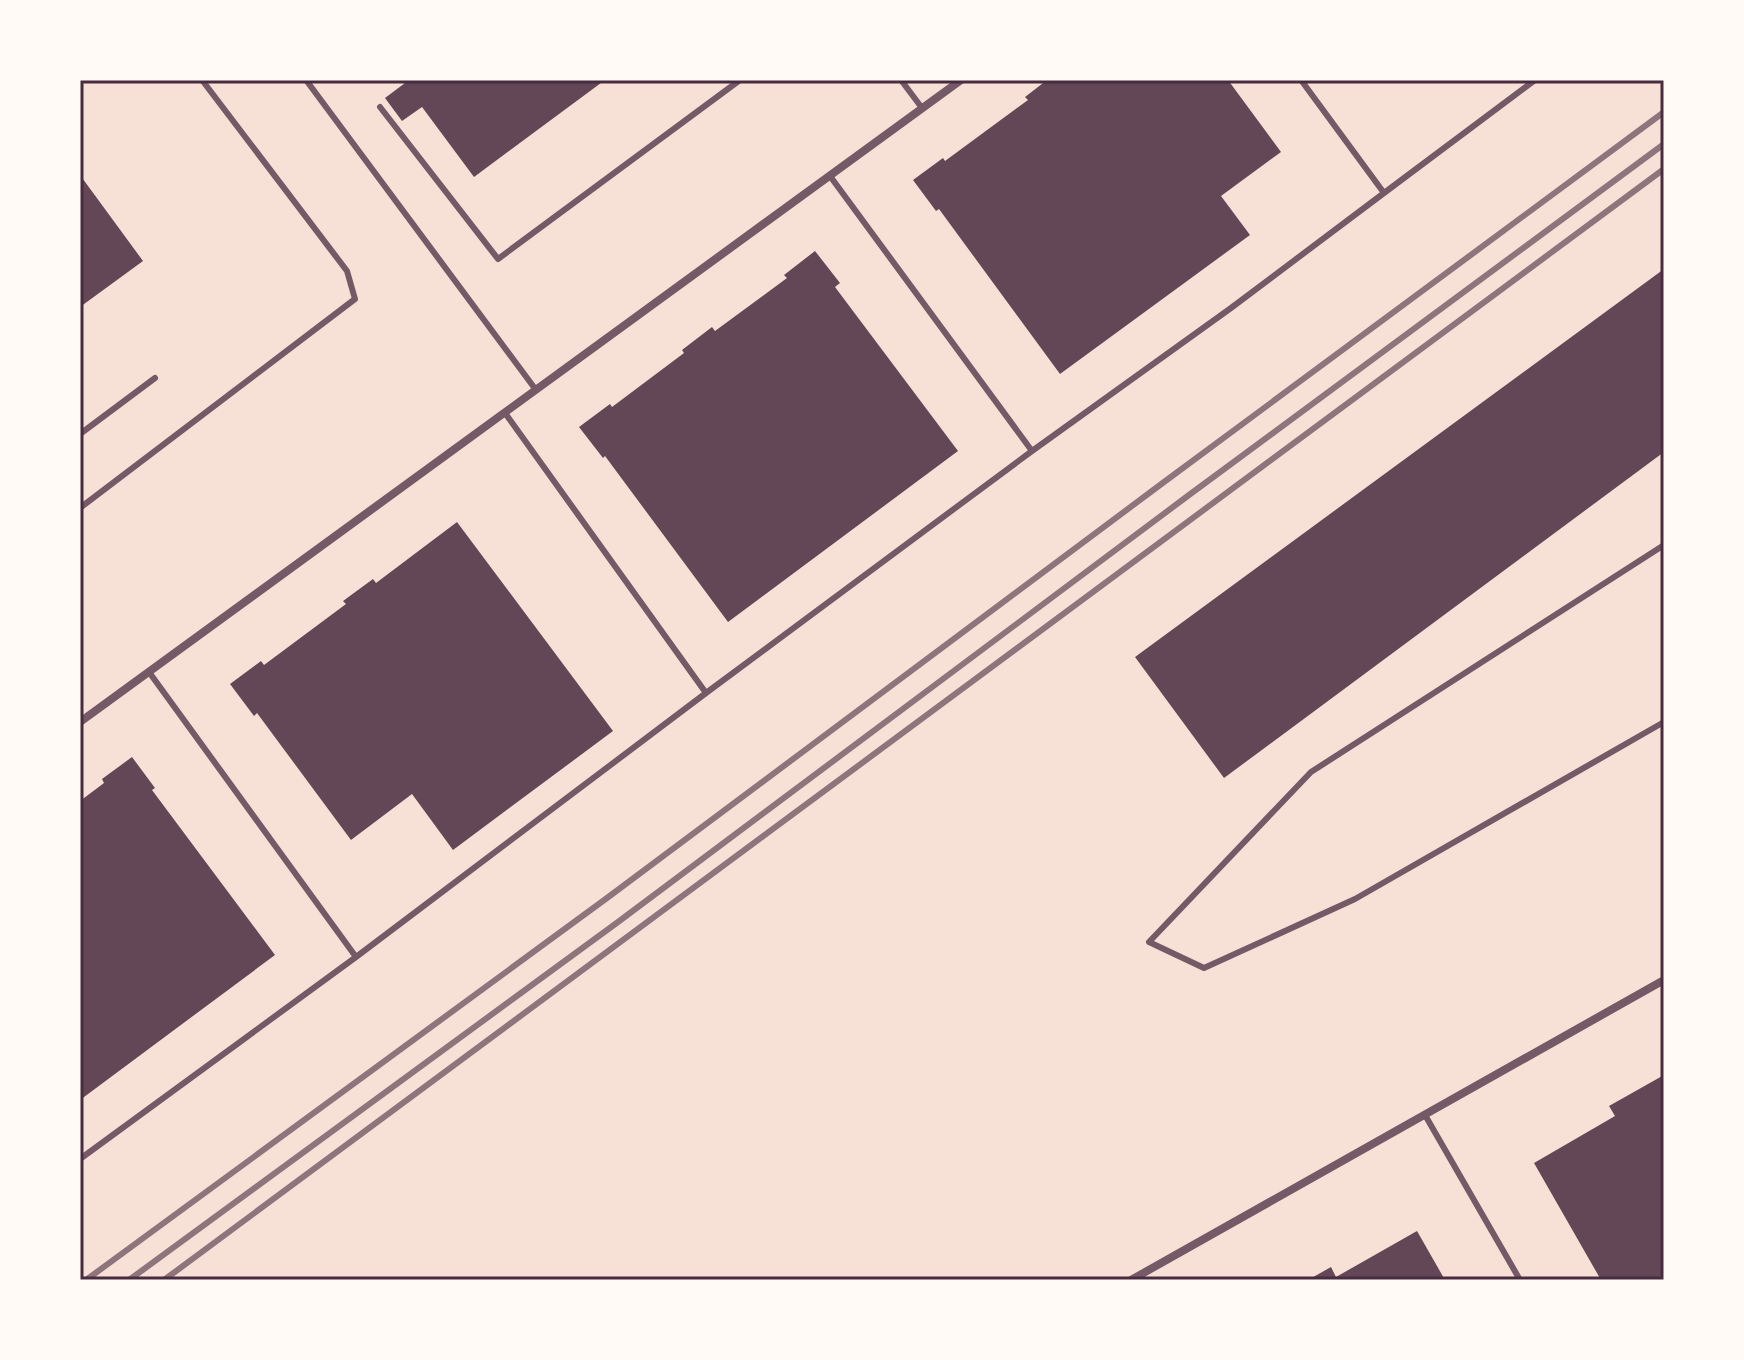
<svg xmlns="http://www.w3.org/2000/svg" width="1744" height="1360" font-family="Cabin,sans-serif">
<rect width="100%" height="100%" fill="#f7e1d7"/>
<path fill="#644757" d="M 402,80 L 605,80 L 474,177 L 422,107 L 402,121 L 385,98 L 405,83 Z
M 1047,80 L 1228,80 L 1281,152 L 1221,196 L 1250,235 L 1060,374 L 939,209 L 936,211 L 913,180 L 943,158 L 945,161 L 1028,100 L 1025,97 Z
M 80,175 L 143,261 L 80,307 Z
M 815,251 L 840,283 L 835,287 L 958,451 L 728,622 L 605,456 L 603,458 L 579,427 L 610,404 L 612,407 L 684,353 L 682,350 L 712,327 L 715,331 L 787,278 L 784,275 Z
M 1664,269 L 1664,452 L 1224,778 L 1135,657 Z
M 457,522 L 613,731 L 453,850 L 412,794 L 351,840 L 257,713 L 254,716 L 230,684 L 261,661 L 264,665 L 346,604 L 343,601 L 373,579 L 376,583 Z
M 132,757 L 155,788 L 152,790 L 275,955 L 80,1100 L 80,801 L 104,783 L 102,779 Z
M 1664,1075 L 1664,1280 L 1601,1280 L 1534,1163 L 1615,1116 L 1609,1106 Z
M 1417,1231 L 1445,1280 L 1308,1280 L 1331,1267 L 1336,1277 Z"/>
<g fill="none" stroke-linecap="round" stroke-linejoin="round">
<path stroke="#755966" stroke-width="6" d="M 306,80 L 536,390
M 901,80 L 922,108
M 380,107 L 498,259 L 740,80
M 1384,193 L 1535,80
M 80,434 L 155,378
M 1032,451 L 1231,308 L 1384,193 L 1301,80
M 80,508 L 355,299 L 347,271 L 202,80
M 1664,545 L 1311,772 L 1149,942 L 1204,968 L 1355,899 L 1664,722
M 706,693 L 1032,451 L 830,176
M 356,957 L 706,693 L 505,413
M 1425,1115 L 1520,1280
M 80,1159 L 356,957 L 149,672"/>
<path stroke="#755966" stroke-width="8" d="M 80,722 L 961,80
M 1131,1280 L 1664,980"/>
<path stroke="#8f747c" stroke-width="6" d="M 86,1280 L 607,898 L 1160,485 L 1664,112
M 129,1280 L 618,922 L 1189,495 L 1664,144
M 164,1280 L 1664,169"/>
</g>
<rect width="1744" height="1360" fill="none" stroke="#fffaf5" stroke-width="164"/>
<rect x="82" y="82" width="1580" height="1196" fill="none" stroke="#4a2c40" stroke-width="3"/>
</svg>
